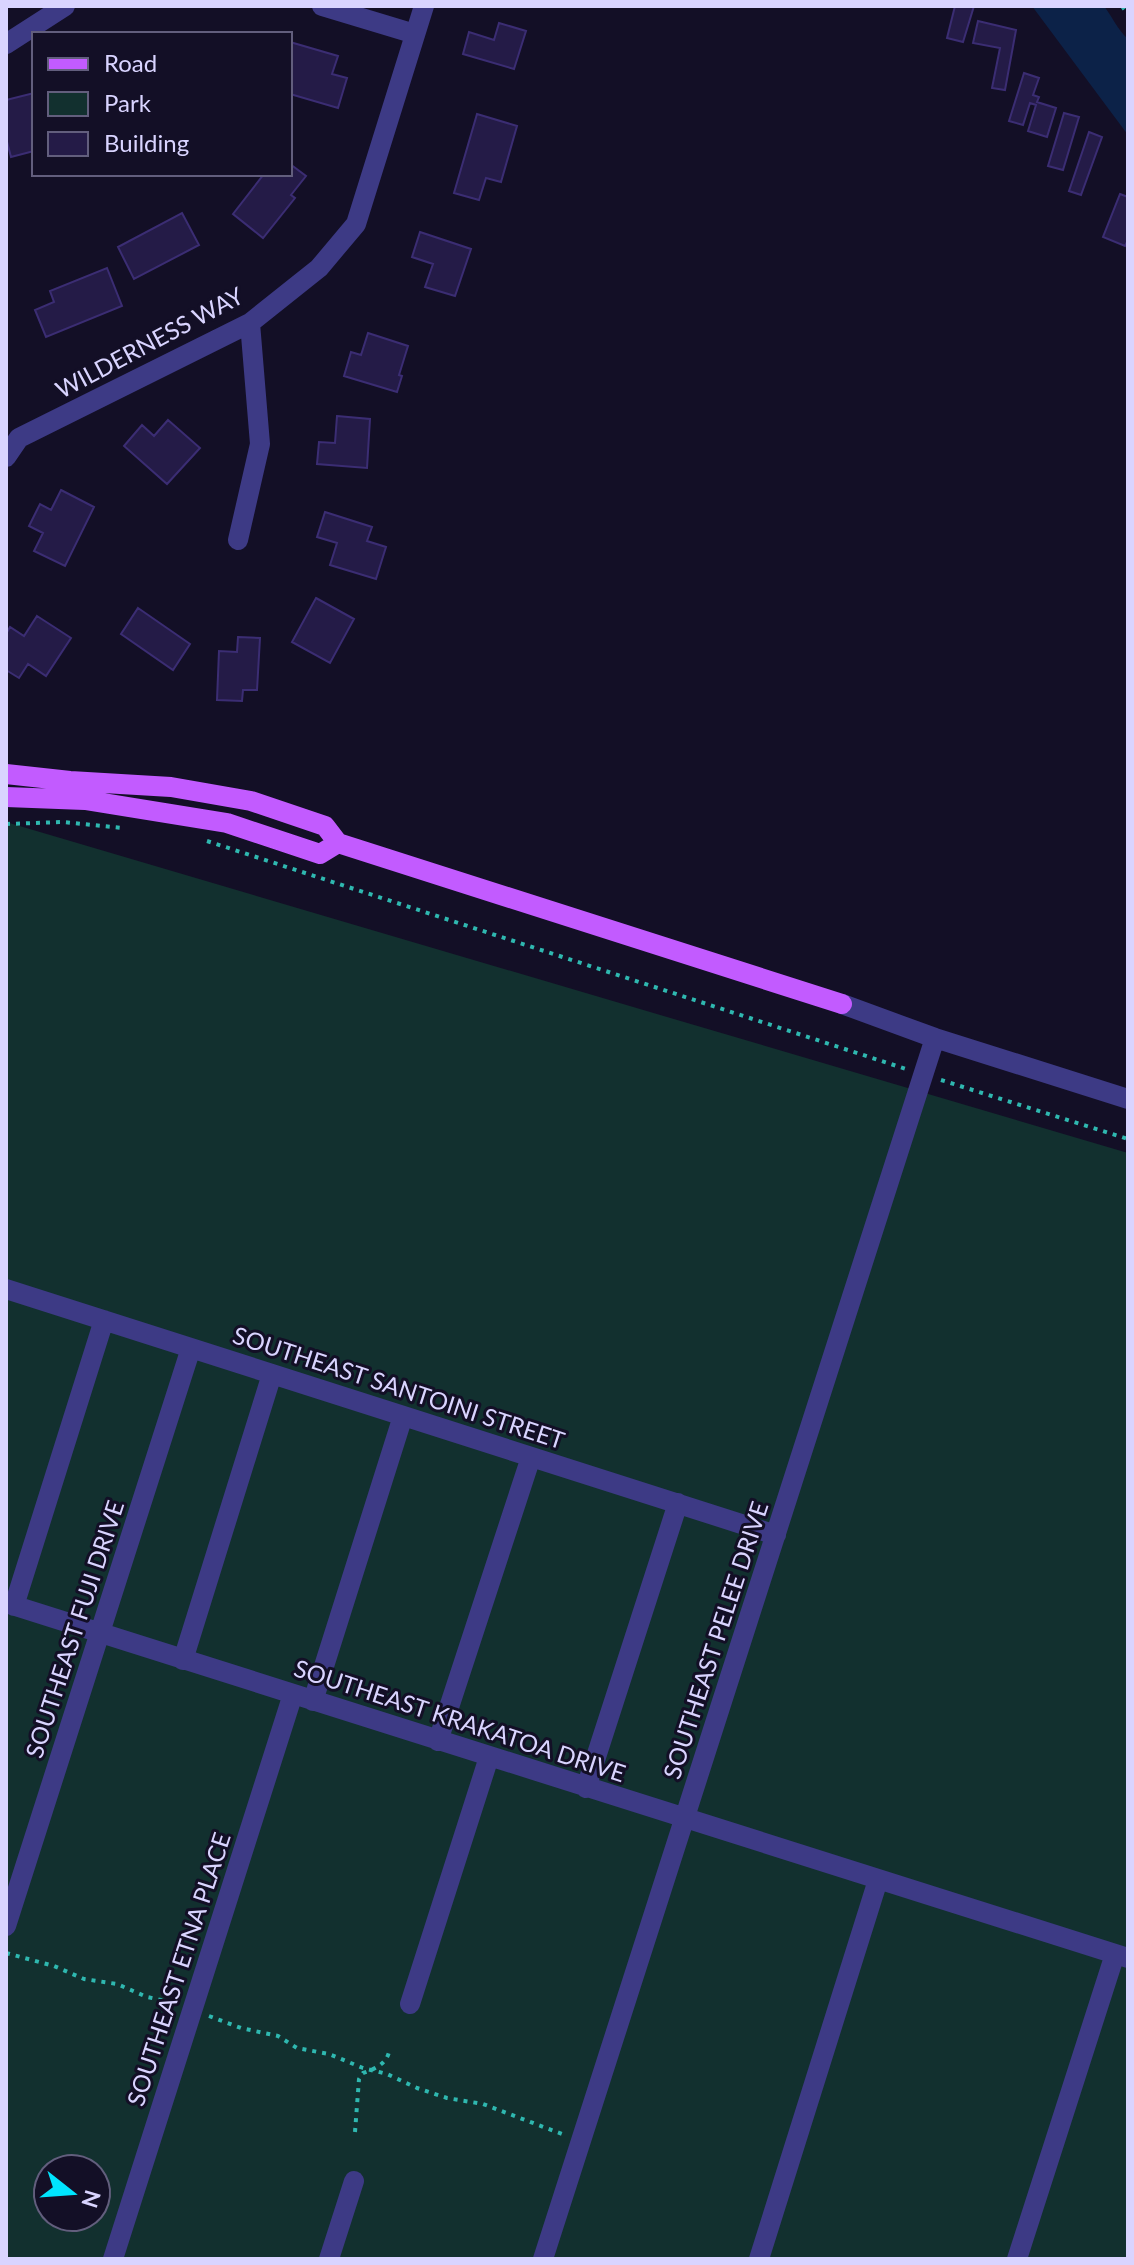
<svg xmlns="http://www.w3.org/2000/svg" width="1134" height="2265" font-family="Lato,sans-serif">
<rect width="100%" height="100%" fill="#130f26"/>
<path fill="#12302f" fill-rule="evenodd" d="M 6,822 L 1128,1153 L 1128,2259 L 6,2259 ZM 48,2169 L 96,2169 L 96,2217 L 48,2217 Z"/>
<path fill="#0c2248" d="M 1032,6 L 1104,6 C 1113,18 1117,29 1128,39 L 1128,135 Z"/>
<path fill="#241b47" stroke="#3b2d73" stroke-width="2" d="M 955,6 L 974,6 L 963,42 L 947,38 Z
M 978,21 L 1016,30 L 1005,90 L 992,88 L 1000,48 L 973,43 Z
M 499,23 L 526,31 L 514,69 L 463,54 L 469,32 L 494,40 Z
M 290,42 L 338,56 L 332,74 L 347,78 L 338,108 L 290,94 Z
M 1024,73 L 1039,78 L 1033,95 L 1039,97 L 1037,102 L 1056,108 L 1047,137 L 1028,131 L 1036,105 L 1030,103 L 1023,125 L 1009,121 Z
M 34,93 L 34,151 L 11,157 L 6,138 L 6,100 Z
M 1064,113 L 1079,117 L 1063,170 L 1048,166 Z
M 477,114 L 517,126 L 501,182 L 486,178 L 479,200 L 454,193 Z
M 1089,132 L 1102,137 L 1081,195 L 1069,191 Z
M 290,164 L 306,176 L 291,195 L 295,198 L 263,238 L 233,214 L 264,174 L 290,174 Z
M 1120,194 L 1128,197 L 1128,240 L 1125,246 L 1103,237 Z
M 182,213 L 199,245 L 134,279 L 118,247 Z
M 420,232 L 471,249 L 455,296 L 425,287 L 433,264 L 412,257 Z
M 107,268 L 122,306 L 46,337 L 35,310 L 54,302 L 50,291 Z
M 368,333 L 408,346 L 399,375 L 402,376 L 397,392 L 344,376 L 351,352 L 361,355 Z
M 337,416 L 370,419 L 367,468 L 317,464 L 319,442 L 335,443 Z
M 168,420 L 200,448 L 167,484 L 124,446 L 142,425 L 154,436 Z
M 61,490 L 94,507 L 65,566 L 34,551 L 43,533 L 29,526 L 40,504 L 51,510 Z
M 325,512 L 372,527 L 367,541 L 386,547 L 376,579 L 330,565 L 337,543 L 317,537 Z
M 316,598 L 354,619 L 330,663 L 292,642 Z
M 138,608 L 190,644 L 173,670 L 121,634 Z
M 37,616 L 71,638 L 46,676 L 28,664 L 19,678 L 6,670 L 6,634 L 10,627 L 24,636 Z
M 238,637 L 260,638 L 257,690 L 243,690 L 242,701 L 217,700 L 219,651 L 237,652 Z"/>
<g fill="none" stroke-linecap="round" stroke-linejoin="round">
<path stroke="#2fb8b0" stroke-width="4" stroke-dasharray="4 6" stroke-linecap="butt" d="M 1122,6 L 1128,14
M 6,824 L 63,822 L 123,828
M 207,841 L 906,1069
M 941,1080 L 1128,1139
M 6,1953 L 54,1966 L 84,1979 L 117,1984 L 147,1997 L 175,2003
M 209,2016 L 241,2028 L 278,2036 L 297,2048 L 329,2054 L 363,2068 L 387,2074 L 417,2088 L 447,2098 L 483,2104 L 562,2134
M 355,2132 L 359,2079 L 363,2073 C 375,2069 386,2064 389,2052"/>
<path stroke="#3d3a85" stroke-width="20" d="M 322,6 L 415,34
M 6,44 L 65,6
M 6,457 L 19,438 L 250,323 L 319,268 L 356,224 L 424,6
M 238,540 L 260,444 L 250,323
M 842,1004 L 935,1038 L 1128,1099
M 6,1289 L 776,1535
M 6,1603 L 1128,1958
M 14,1606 L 104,1320
M 183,1660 L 272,1374
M 313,1701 L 403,1416
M 438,1741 L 531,1457
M 586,1788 L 678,1503
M 6,1926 L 191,1348
M 410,2004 L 489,1757
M 113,2259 L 293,1694
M 329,2259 L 354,2181
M 543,2259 L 935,1038
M 759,2259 L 878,1880
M 1017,2259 L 1115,1954"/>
<path stroke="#c25bff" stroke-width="20" d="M 6,774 L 70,781 L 171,787 L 251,801 L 325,826 L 338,843
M 6,797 L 85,800 L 227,823 L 320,854 L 338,843
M 338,843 L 842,1004"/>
</g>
<g text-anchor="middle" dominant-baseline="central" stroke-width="6" stroke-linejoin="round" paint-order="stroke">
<g font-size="24" fill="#d9d4ff" stroke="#130f26">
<text transform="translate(149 342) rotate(-28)">WILDERNESS WAY</text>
<text transform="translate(399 1387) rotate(18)">SOUTHEAST SANTOINI STREET</text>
<text transform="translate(74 1629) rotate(-72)">SOUTHEAST FUJI DRIVE</text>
<text transform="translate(715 1640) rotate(-72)">SOUTHEAST PELEE DRIVE</text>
<text transform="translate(460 1720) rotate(18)">SOUTHEAST KRAKATOA DRIVE</text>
<text transform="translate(178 1969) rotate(-72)">SOUTHEAST ETNA PLACE</text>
</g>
</g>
<rect width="1134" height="2265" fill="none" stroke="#d9d4ff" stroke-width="16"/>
<rect x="32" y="32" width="260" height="144" fill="#130f26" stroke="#625e7d" stroke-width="2"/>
<rect x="48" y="58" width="40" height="12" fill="#c25bff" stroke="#625e7d" stroke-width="2"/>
<text x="104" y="72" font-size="24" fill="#d9d4ff">Road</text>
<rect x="48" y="92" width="40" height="24" fill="#12302f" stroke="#625e7d" stroke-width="2"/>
<text x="104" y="112" font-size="24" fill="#d9d4ff">Park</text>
<rect x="48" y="132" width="40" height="24" fill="#241b47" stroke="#625e7d" stroke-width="2"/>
<text x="104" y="152" font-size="24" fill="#d9d4ff">Building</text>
<g transform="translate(72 2193) rotate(107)"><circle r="38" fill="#130f26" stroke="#625e7d" stroke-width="2"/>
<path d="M0-6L14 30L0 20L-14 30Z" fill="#00e5ff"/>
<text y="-12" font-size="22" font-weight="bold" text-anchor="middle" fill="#d9d4ff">N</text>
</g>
</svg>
